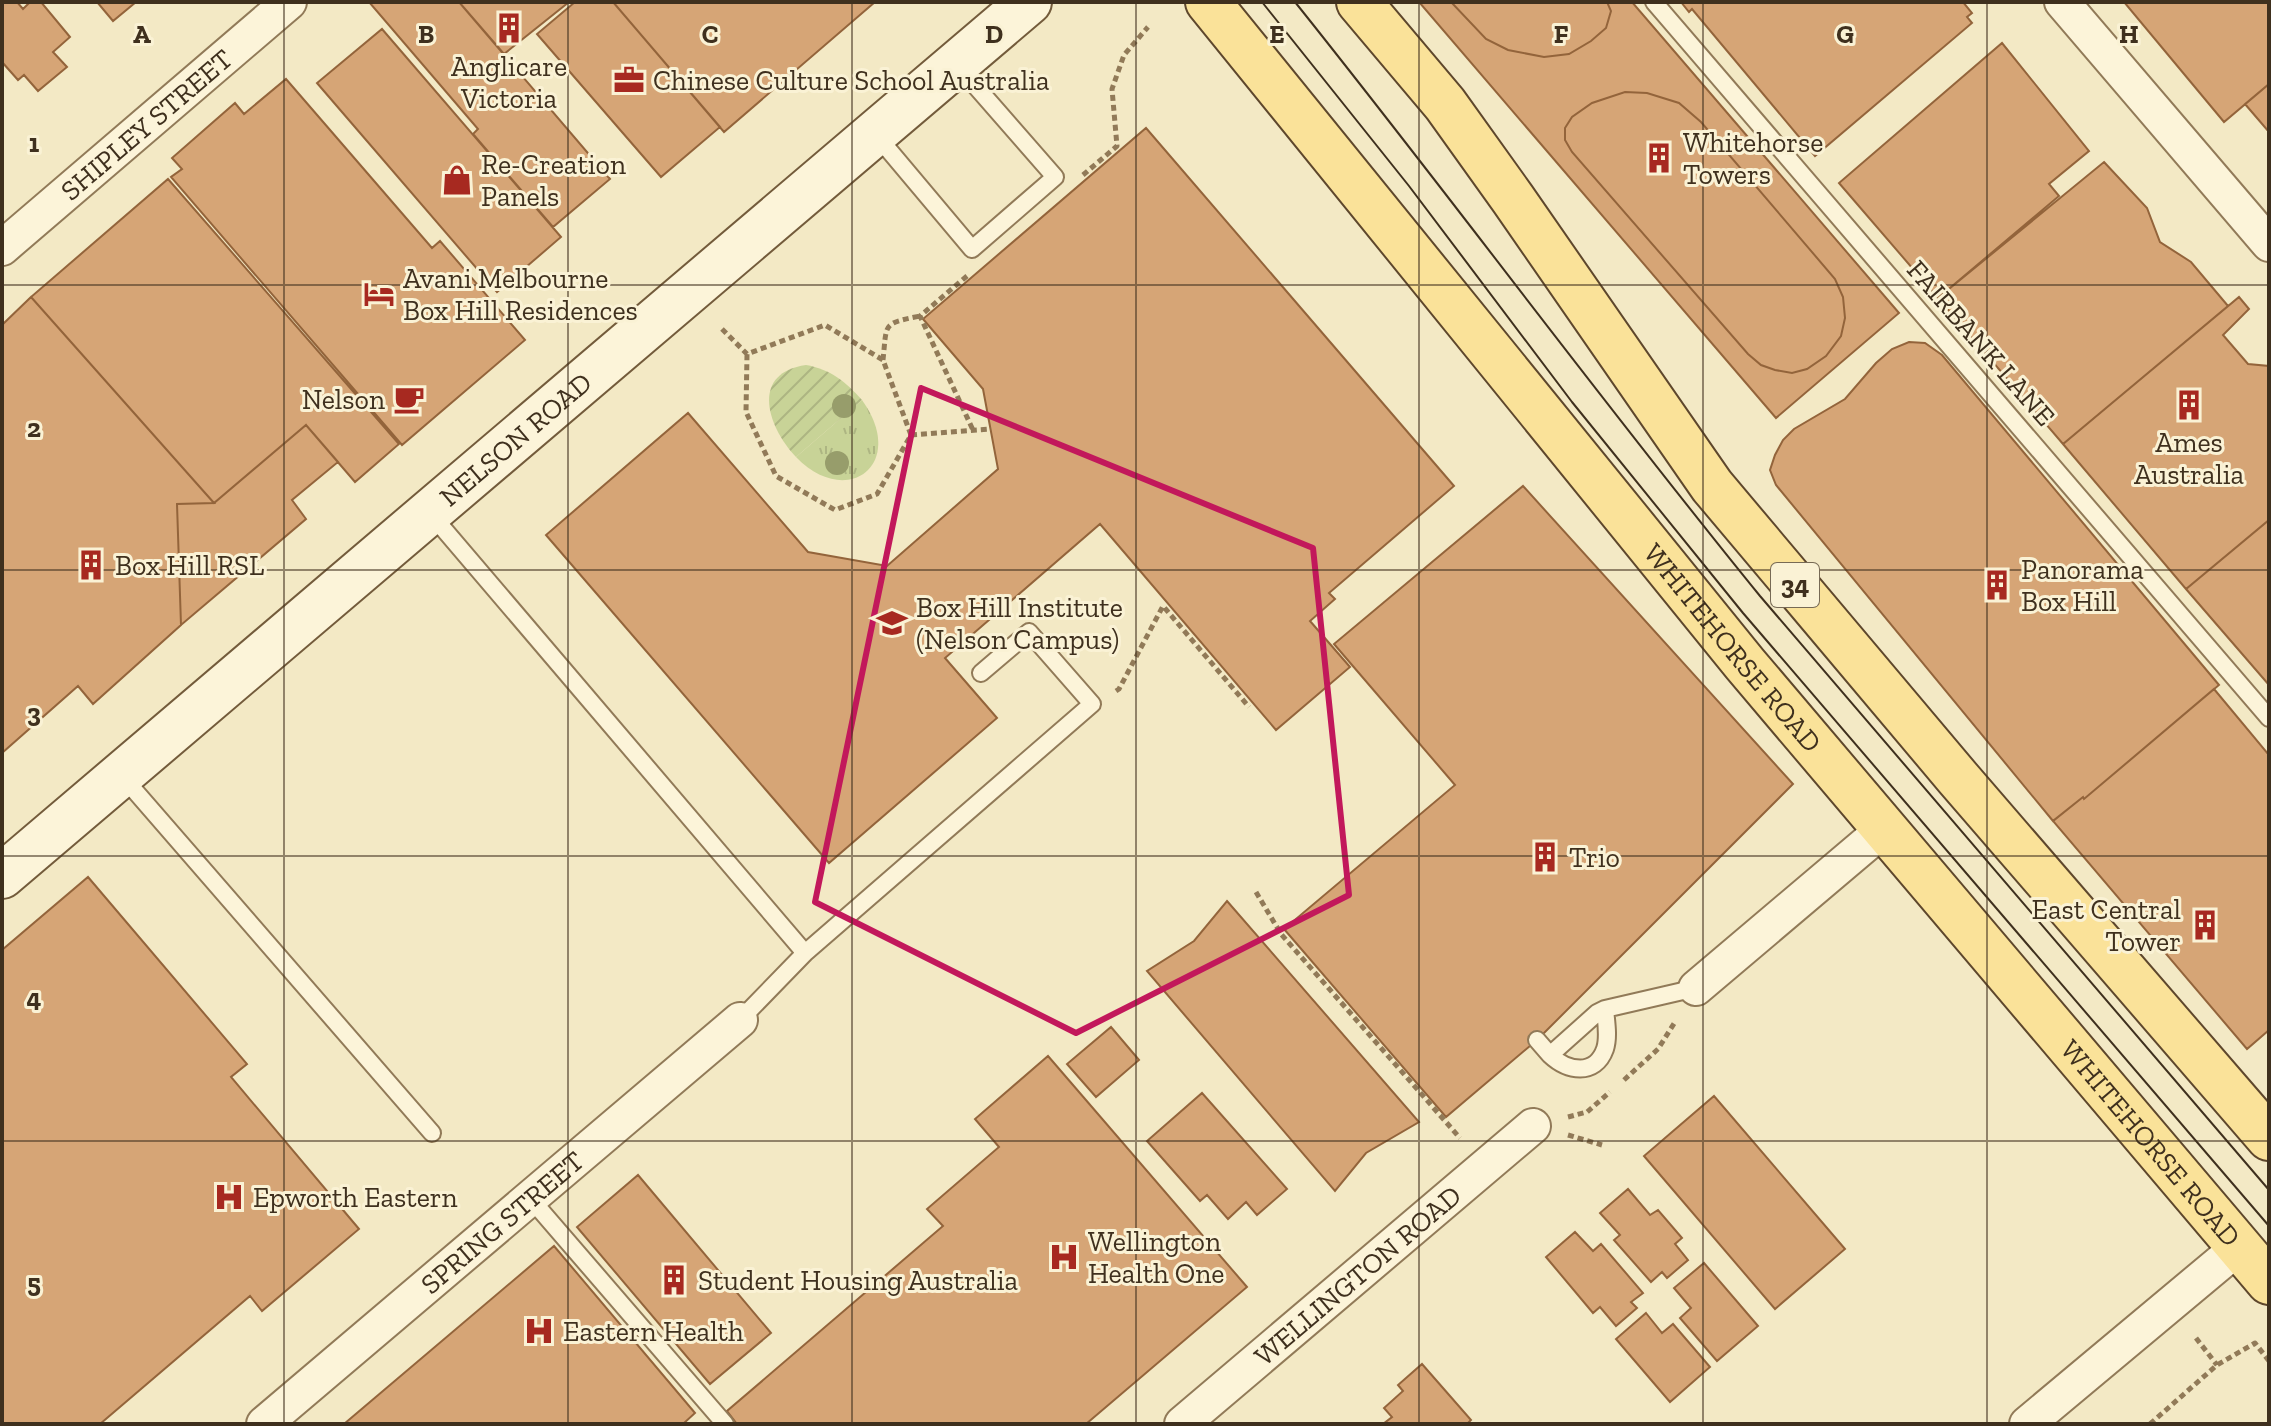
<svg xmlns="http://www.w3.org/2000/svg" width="2271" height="1426" font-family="'Zilla Slab',serif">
<defs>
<pattern id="grass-tufts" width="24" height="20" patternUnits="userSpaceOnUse" patternTransform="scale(2)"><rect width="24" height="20" fill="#c8d397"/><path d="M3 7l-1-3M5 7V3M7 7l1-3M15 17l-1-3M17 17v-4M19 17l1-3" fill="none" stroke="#adb582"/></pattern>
<pattern id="garden-furrows" width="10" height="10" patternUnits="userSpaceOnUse" patternTransform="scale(2)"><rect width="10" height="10" fill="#c8d397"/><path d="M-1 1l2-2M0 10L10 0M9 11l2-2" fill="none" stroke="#adb582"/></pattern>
</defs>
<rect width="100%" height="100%" fill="#f3e9c5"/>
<path fill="url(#grass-tufts)" d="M 862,400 C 908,464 847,510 796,457 Z"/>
<path fill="url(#garden-furrows)" d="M 806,365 C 830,369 846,382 862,400 L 796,457 C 768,428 749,373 806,365 Z"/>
<path fill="#d6a576" stroke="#93643b" stroke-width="2" d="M 2,2 L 17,2 L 23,9 L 30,2 L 41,2 L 70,37 L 53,52 L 67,67 L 38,91 L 24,75 L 18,80 L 2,62 Z
M 97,2 L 136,2 L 113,21 Z
M 369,2 L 459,2 L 610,179 L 553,227 L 473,134 L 478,129 Z
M 459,2 L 569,2 L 504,54 Z
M 575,2 L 613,2 L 720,127 L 661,177 L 537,34 Z
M 613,2 L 875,2 L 724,132 Z
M 1419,2 L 1632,2 L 1899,313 L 1776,418 Z
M 1451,2 L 1607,2 L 1611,11 L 1606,28 L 1591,41 L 1569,54 L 1544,57 L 1508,50 L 1486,39 Z
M 1681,2 L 1963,2 L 1972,13 L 1967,17 L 1972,23 L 1815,156 L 1692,9 L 1689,12 Z
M 2124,2 L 2269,2 L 2269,84 L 2224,122 Z
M 382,29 L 561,237 L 497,292 L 317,83 Z
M 2002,43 L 2089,151 L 2049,184 L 2059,196 L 1938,298 L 1839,183 Z
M 286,79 L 432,248 L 440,241 L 525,340 L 402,445 L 171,177 L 182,169 L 172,158 L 235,103 L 244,114 Z
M 2269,84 L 2269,132 L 2245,104 Z
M 1625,92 L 1647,93 L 1679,103 L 1701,122 L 1835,279 L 1843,297 L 1845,318 L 1841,336 L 1826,356 L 1807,369 L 1792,373 L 1775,370 L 1761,365 L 1748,354 L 1572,152 L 1565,140 L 1565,128 L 1572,117 L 1592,103 Z
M 1146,128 L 1454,486 L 1329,593 L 1335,599 L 1310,621 L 1350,667 L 1276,730 L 1100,524 L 945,658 L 997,718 L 829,863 L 546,535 L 688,413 L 808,552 L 887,566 L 998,469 L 983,389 L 923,319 Z
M 2104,162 L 2147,208 L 2160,242 L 2191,262 L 2228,306 L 2063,444 L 1938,298 Z
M 168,179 L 399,444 L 355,482 L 306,425 L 214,503 L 31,297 Z
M 31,297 L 214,503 L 177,504 L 181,625 L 93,704 L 78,686 L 2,753 L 2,325 Z
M 2239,297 L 2249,309 L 2223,335 L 2248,364 L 2269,366 L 2269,520 L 2186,589 L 2063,444 Z
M 1909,342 L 1925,343 L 1942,355 L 2219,685 L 2084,799 L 2083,797 L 2053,821 L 1776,485 L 1770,470 L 1775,455 L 1783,440 L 1794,429 L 1845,399 L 1876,363 L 1892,349 Z
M 306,425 L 338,462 L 292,500 L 306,519 L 181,625 L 177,504 L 214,503 Z
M 1523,486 L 1793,784 L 1537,1040 L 1446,1117 L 1284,929 L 1455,785 L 1334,644 Z
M 2269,520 L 2269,685 L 2186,589 Z
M 2214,689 L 2269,755 L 2269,1030 L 2247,1049 L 2053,821 L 2083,797 L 2084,799 Z
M 88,877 L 247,1064 L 231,1077 L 359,1229 L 262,1311 L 250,1296 L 100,1424 L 2,1424 L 2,950 Z
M 1227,901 L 1419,1122 L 1366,1153 L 1335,1191 L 1147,971 L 1194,941 Z
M 1111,1027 L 1139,1060 L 1096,1097 L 1067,1064 Z
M 1048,1056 L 1247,1287 L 1086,1424 L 737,1424 L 727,1411 L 943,1226 L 927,1209 L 999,1147 L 975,1119 Z
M 1202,1093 L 1287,1189 L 1257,1215 L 1246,1202 L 1228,1219 L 1207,1195 L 1200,1201 L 1147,1141 Z
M 1714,1096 L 1845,1249 L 1775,1309 L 1644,1156 Z
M 638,1175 L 771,1333 L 710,1384 L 577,1227 Z
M 1628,1189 L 1650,1215 L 1658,1210 L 1682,1238 L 1675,1244 L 1688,1260 L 1667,1278 L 1662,1272 L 1651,1282 L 1614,1240 L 1620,1235 L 1600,1213 Z
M 1575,1232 L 1593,1251 L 1601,1244 L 1643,1293 L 1631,1302 L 1637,1308 L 1616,1326 L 1600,1307 L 1593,1313 L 1546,1257 Z
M 554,1246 L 695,1413 L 683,1424 L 344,1424 Z
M 1704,1263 L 1758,1326 L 1717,1361 L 1680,1318 L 1691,1308 L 1674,1288 Z
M 1646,1313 L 1662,1333 L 1673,1324 L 1710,1367 L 1670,1402 L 1616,1339 Z
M 1422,1364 L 1471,1420 L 1467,1424 L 1383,1424 L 1392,1417 L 1384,1408 L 1403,1391 L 1398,1385 Z"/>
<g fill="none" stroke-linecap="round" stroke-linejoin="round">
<g stroke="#917a58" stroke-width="20">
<path id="lane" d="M 1654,2 L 2269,718
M 877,136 L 972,249 L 1055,177 L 958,66
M 430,513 L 805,953
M 122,776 L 432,1133
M 740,1020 L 805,953 L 1092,704 L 1029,632 L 981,673
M 1537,1040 L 1550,1055 L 1597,1013 L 1605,1009 L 1696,988
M 1550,1055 C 1567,1071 1595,1077 1605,1049 C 1609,1037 1606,1021 1605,1009
M 530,1198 L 725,1424"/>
</g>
<g stroke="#917a58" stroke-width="38">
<g id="street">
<path d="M 2062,2 L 2269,244"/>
<path id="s1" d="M 2,248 L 289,2"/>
<path d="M 1696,988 L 1885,828"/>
<path id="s2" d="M 264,1424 L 740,1020"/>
<path id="s3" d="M 1182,1424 L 1533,1126"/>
<path d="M 2027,1424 L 2240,1246"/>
</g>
</g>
<g stroke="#735b3b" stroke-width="48">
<g id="secondary">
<path id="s4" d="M 2,876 L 1029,2"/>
</g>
</g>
<g stroke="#5e472c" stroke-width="48">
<g id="primary">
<path id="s5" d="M 1208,2 L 1745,664 L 2269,1282"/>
<path d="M 1359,2 L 1445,104 L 1513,199 L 1712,486 L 1957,777 L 2269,1138"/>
</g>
</g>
<path stroke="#917a58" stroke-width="5" stroke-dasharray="6 4" stroke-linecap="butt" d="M 1083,175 L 1117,146 L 1112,89 L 1124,55 L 1148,27
M 967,276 L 920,316 L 973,430
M 722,329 L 747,354 L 825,325 L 883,360 L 911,435 L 877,494 L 835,510 L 776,476 L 746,412 L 747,354
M 883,360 C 887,322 882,324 920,316
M 911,435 L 991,429
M 1116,691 L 1119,689 L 1163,606 L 1249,707
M 1256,892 L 1281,934 L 1460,1138
M 1624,1080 L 1658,1049 L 1675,1022
M 1568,1117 L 1587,1112 L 1610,1092
M 1568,1135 L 1602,1145
M 2196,1338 L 2217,1365
M 2150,1424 L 2217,1365 L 2255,1343 L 2269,1361"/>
<use href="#lane" stroke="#fcf4d9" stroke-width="16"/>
<use href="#street" stroke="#fcf4d9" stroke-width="34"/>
<use href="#secondary" stroke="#fcf4d9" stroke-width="44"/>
<use href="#primary" stroke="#fae299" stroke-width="44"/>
<path stroke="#3f301e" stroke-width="2" d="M 1262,2 L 1409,186 L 1572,402 L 1743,613 L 2269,1226
M 1295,2 C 1452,198 1601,401 1760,596 L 2269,1190"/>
</g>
<g fill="#979d6b">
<circle cx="844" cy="406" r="12"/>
<circle cx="837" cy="463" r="12"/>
</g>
<path fill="none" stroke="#c2185b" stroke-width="6" stroke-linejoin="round" d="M 921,388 L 1313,548 L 1349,895 L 1076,1033 L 815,902 Z"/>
<path fill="none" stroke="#3f301e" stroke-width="2" stroke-opacity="0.55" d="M 284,2 L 284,1424M 568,2 L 568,1424M 852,2 L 852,1424M 1136,2 L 1136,1424M 1419,2 L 1419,1424M 1703,2 L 1703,1424M 1987,2 L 1987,1424M 2,285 L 2269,285M 2,570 L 2269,570M 2,856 L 2269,856M 2,1141 L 2269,1141"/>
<defs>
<g id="building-bare" transform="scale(2.4)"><path d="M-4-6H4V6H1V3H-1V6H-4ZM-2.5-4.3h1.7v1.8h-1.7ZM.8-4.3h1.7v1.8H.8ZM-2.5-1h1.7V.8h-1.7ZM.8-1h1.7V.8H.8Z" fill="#a72920" stroke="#faf2d5" stroke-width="2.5" paint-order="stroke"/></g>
<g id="office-bare" transform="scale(2.4)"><path d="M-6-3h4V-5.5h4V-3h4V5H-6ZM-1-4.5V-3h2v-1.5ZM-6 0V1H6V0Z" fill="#a72920" stroke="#faf2d5" stroke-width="2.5" paint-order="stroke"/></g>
<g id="shop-bare" transform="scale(2.4)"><path d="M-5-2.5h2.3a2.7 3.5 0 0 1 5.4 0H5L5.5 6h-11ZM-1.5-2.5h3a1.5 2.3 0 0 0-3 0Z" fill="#a72920" stroke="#faf2d5" stroke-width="2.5" paint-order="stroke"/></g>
<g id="hotel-bare" transform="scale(2.4)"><path d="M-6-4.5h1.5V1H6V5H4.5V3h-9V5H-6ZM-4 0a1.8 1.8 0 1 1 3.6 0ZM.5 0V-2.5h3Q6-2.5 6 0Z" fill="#a72920" stroke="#faf2d5" stroke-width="2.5" paint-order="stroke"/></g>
<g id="cafe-bare" transform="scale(2.4)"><path d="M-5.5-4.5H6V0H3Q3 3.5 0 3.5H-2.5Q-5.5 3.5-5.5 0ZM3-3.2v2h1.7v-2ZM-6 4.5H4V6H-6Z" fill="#a72920" stroke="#faf2d5" stroke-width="2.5" paint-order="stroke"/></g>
<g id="university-bare" transform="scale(2.4)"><path d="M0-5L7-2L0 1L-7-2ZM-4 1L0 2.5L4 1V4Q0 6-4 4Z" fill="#a72920" stroke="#faf2d5" stroke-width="2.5" paint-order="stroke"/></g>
<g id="hospital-bare" transform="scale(2.4)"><path d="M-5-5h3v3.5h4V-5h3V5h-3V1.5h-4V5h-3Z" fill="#a72920" stroke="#faf2d5" stroke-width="2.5" paint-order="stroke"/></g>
</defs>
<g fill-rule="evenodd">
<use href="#building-bare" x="509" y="28"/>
<use href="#office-bare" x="629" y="80"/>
<use href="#building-bare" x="1659" y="158"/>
<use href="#shop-bare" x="457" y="180"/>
<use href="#hotel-bare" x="379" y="294"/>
<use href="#cafe-bare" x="409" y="399"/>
<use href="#building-bare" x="2189" y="405"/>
<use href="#building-bare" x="91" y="565"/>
<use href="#building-bare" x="1997" y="585"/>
<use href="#university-bare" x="892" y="623"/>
<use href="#building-bare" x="1545" y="857"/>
<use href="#building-bare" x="2205" y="925"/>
<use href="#hospital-bare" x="229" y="1197"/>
<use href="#hospital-bare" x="1064" y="1257"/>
<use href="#building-bare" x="674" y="1280"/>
<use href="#hospital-bare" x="539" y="1331"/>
</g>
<g text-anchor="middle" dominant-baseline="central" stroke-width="6" stroke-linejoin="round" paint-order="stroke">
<rect fill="#faf2d5" stroke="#776a55" stroke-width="2" x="1771" y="563" width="48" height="44" rx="6"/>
<g font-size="26" font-weight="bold" fill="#3f301e">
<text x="1795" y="585">34</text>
</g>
<g font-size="28" fill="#3f301e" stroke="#faf2d5" text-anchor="start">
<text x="509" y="66" text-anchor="middle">Anglicare<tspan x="509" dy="32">Victoria</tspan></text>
<text x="653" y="80">Chinese Culture School Australia</text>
<text x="1683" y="142">Whitehorse<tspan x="1683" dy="32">Towers</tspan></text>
<text x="481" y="164">Re-Creation<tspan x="481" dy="32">Panels</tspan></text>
<text x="403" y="278">Avani Melbourne<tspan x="403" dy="32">Box Hill Residences</tspan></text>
<text x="385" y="399" text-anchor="end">Nelson</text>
<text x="2189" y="442" text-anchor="middle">Ames<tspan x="2189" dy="32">Australia</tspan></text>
<text x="115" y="565">Box Hill RSL</text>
<text x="2021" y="569">Panorama<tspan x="2021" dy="32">Box Hill</tspan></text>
<text x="916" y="607">Box Hill Institute<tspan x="916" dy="32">(Nelson Campus)</tspan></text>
<text x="1569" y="857">Trio</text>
<text x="2181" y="909" text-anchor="end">East Central<tspan x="2181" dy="32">Tower</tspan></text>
<text x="253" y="1197">Epworth Eastern</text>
<text x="1088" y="1241">Wellington<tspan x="1088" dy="32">Health One</tspan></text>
<text x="698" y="1280">Student Housing Australia</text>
<text x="563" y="1331">Eastern Health</text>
</g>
<g font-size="28" fill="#3f301e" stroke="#faf2d5">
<text stroke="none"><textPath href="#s1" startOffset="190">SHIPLEY STREET</textPath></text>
<text transform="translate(1981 343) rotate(49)">FAIRBANK LANE</text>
<text stroke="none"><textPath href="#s4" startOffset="674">NELSON ROAD</textPath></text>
<text stroke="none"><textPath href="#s5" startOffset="832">WHITEHORSE ROAD</textPath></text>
<text stroke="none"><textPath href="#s5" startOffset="1480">WHITEHORSE ROAD</textPath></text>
<text stroke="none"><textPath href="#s2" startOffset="312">SPRING STREET</textPath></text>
<text stroke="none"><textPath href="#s3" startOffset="230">WELLINGTON ROAD</textPath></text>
</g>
</g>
<g font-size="26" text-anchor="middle" font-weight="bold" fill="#3f301e" stroke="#faf2d5" stroke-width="6" stroke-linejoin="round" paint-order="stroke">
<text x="142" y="43">A</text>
<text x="426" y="43">B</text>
<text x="710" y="43">C</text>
<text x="994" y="43">D</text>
<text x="1277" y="43">E</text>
<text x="1561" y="43">F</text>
<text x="1845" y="43">G</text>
<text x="2129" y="43">H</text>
<text x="34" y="152">1</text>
<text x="34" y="437">2</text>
<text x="34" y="722">3</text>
<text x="34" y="1007">4</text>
<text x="34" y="1292">5</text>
</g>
<rect width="2271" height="1426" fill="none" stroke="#3f301e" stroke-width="8"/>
</svg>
